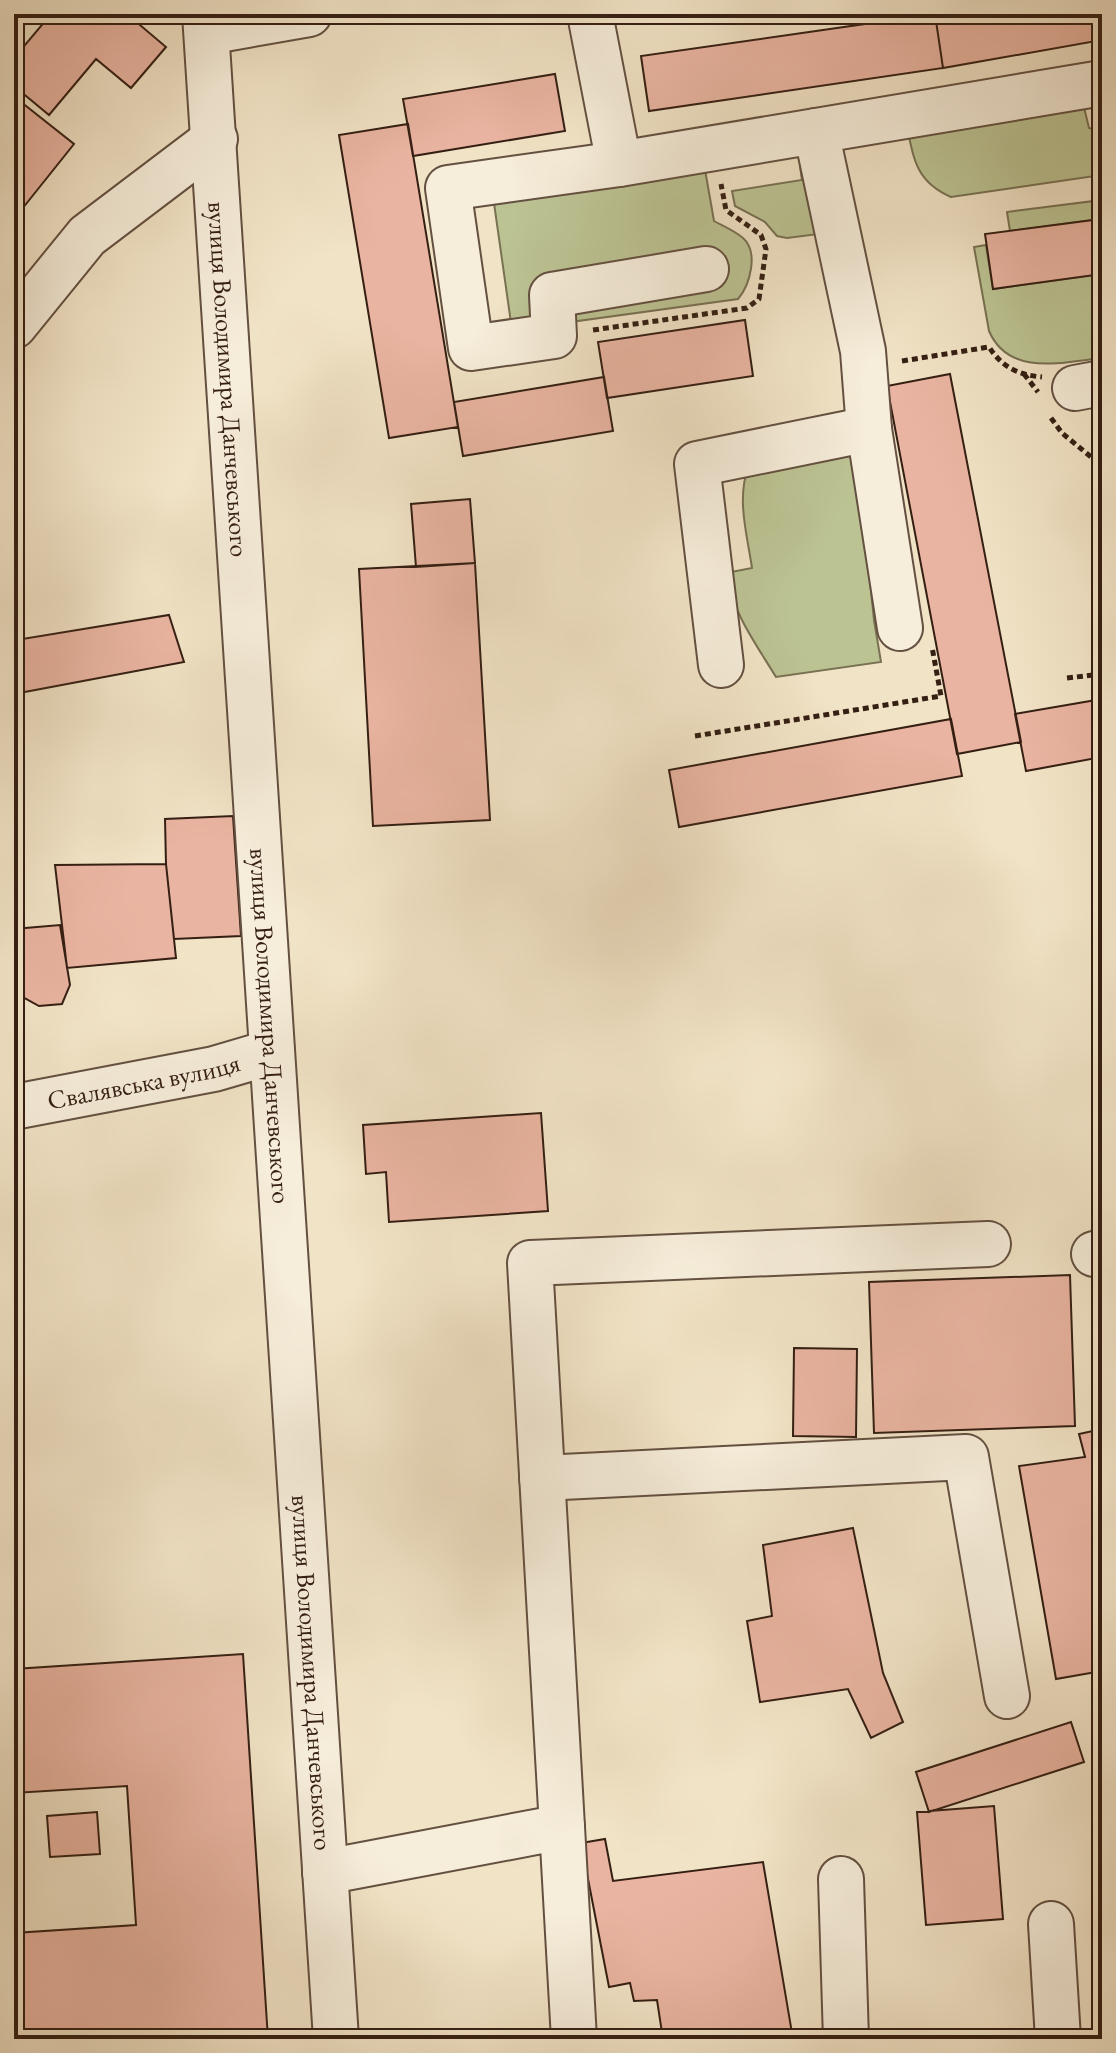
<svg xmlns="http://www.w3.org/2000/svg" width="1116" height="2053" viewBox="0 0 1116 2053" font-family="'EB Garamond',serif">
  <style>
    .green { fill: #bcc393; stroke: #787153; stroke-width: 2 }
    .building { fill: #e9b4a1; stroke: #351f13; stroke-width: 2 }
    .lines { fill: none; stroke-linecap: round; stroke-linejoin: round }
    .minor-casing { stroke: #645040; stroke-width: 48 }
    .path { stroke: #351f13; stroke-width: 5; stroke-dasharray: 6 4; stroke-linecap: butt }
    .minor { stroke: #f6edda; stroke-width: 44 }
    .labels { text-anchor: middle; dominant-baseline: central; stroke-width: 6; stroke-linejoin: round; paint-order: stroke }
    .street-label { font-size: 26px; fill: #351f13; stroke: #f6edda }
  </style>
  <rect width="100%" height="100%" fill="#f1e3c6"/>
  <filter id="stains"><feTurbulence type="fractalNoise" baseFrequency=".0025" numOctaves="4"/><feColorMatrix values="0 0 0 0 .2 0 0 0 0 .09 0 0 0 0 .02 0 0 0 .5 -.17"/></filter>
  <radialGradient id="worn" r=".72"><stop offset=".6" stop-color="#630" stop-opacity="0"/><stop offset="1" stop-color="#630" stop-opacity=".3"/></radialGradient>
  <path class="green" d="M 1083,103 L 1089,128 L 1102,131 L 1102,175 L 951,197 C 917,182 914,161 907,127 Z
    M 704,164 L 714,221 C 723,226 735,231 743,238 C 759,252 750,285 738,299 L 512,330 L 493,196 Z
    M 810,164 L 819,234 L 787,238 L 777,236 L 765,222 L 735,206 L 732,191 L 802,180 L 800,166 Z
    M 1102,200 L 1102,229 L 1100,219 L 1010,231 L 1007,212 Z
    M 986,245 L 993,289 L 1102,274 L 1102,358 C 1062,362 1009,377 989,331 L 974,247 Z
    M 857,453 L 874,620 L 881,662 L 776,677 C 756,644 732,612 726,573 L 752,568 C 747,534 736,498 749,465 Z"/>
  <path class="building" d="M 51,14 L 127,14 L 166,47 L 131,88 L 96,59 L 49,115 L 14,86 L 14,58 Z
    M 935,14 L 1102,14 L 1102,40 L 943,68 Z
    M 935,14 L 943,68 L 649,111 L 641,56 Z
    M 555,74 L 565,131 L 413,156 L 403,99 Z
    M 21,102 L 74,144 L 14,219 L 14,110 Z
    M 408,124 L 458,427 L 389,438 L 339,135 Z
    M 1101,219 L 1102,274 L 993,289 L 985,234 Z
    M 745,320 L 753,376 L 607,398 L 598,342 Z
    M 950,374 L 1021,742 L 957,754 L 887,386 Z
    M 604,377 L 613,431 L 463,456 L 454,402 Z
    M 470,499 L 475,563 L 416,567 L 411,504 Z
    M 475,563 L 490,820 L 373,826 L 359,569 Z
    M 14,593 L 22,595 L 14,653 Z
    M 169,615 L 184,662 L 14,694 L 16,640 Z
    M 1102,699 L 1102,757 L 1026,771 L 1015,714 Z
    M 951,719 L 962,776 L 679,827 L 669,770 Z
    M 233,816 L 241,936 L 174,939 L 166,864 L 165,819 Z
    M 166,864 L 176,958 L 67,968 L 55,865 Z
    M 60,925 L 70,985 L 62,1004 L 39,1006 L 21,996 L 14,975 L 14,929 Z
    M 541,1113 L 548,1211 L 389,1222 L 386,1172 L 366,1174 L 363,1125 Z
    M 1070,1275 L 1075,1426 L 874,1433 L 869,1282 Z
    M 794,1348 L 857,1349 L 856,1437 L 793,1436 Z
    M 1102,1429 L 1102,1671 L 1056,1679 L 1019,1466 L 1085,1457 L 1079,1434 Z
    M 853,1528 L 883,1673 L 903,1722 L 871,1738 L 848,1689 L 760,1702 L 747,1621 L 772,1616 L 763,1545 Z
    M 243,1654 L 268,2039 L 14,2039 L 14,1933 L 136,1925 L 127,1786 L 14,1793 L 14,1669 Z
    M 1071,1722 L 1084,1762 L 929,1812 L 916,1772 Z
    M 994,1806 L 1003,1919 L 926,1925 L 917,1812 Z
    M 97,1812 L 100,1854 L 50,1857 L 47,1816 Z
    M 605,1839 L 613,1881 L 763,1862 L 793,2039 L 663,2039 L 657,2000 L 634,2001 L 630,1983 L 609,1987 L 581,1843 Z"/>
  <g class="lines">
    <g class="minor-casing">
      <g id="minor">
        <path id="s1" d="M 205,14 L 336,2039"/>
        <path d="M 590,14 L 619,164 L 1102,83"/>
        <path d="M 207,32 L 309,14"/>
        <path d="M 816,131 L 863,351 L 869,429 L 900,628"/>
        <path d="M 619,164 L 448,188 L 471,348 L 554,336 L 552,295 L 706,269"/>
        <path d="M 14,326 L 87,236 L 215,139"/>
        <path d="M 1075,388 L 1102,383"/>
        <path d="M 721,665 L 697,464 L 869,429"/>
        <path id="s2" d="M 14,1107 L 214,1069 L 272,1052"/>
        <path d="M 1094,1254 L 1102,1252"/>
        <path d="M 542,1478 L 966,1457 L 1007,1696"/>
        <path d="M 562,1827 L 530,1263 L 988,1244"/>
        <path d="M 325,1872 L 562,1827 L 574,2039"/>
        <path d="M 841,1879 L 846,2039"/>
        <path d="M 1051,1924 L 1058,2039"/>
      </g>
    </g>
    <path class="path" d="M 593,330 L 747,308 L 759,299 L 766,249 L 761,235 L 726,210 L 721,184
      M 902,361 L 989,347 C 1002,367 1018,375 1042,377
      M 1024,374 L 1038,392
      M 1051,418 L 1062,433 L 1102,466
      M 1067,678 L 1102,674
      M 695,736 L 941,696 L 932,647"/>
    <use href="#minor" class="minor"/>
  </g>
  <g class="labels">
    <g class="street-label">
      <text stroke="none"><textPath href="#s1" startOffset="366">вулиця Володимира Данчевського</textPath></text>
      <text stroke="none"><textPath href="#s1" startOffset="1014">вулиця Володимира Данчевського</textPath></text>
      <text stroke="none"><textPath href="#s2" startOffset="132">Свалявська вулиця</textPath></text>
      <text stroke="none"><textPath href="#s1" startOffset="1662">вулиця Володимира Данчевського</textPath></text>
    </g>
  </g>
  <rect width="1116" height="2053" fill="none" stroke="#f1e3c6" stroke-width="48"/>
  <rect x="16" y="16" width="1084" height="2021" fill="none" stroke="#351f13" stroke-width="4"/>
  <rect x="24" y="24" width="1068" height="2005" fill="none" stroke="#351f13" stroke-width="2"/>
  <rect width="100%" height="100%" filter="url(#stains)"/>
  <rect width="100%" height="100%" fill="url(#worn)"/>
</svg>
